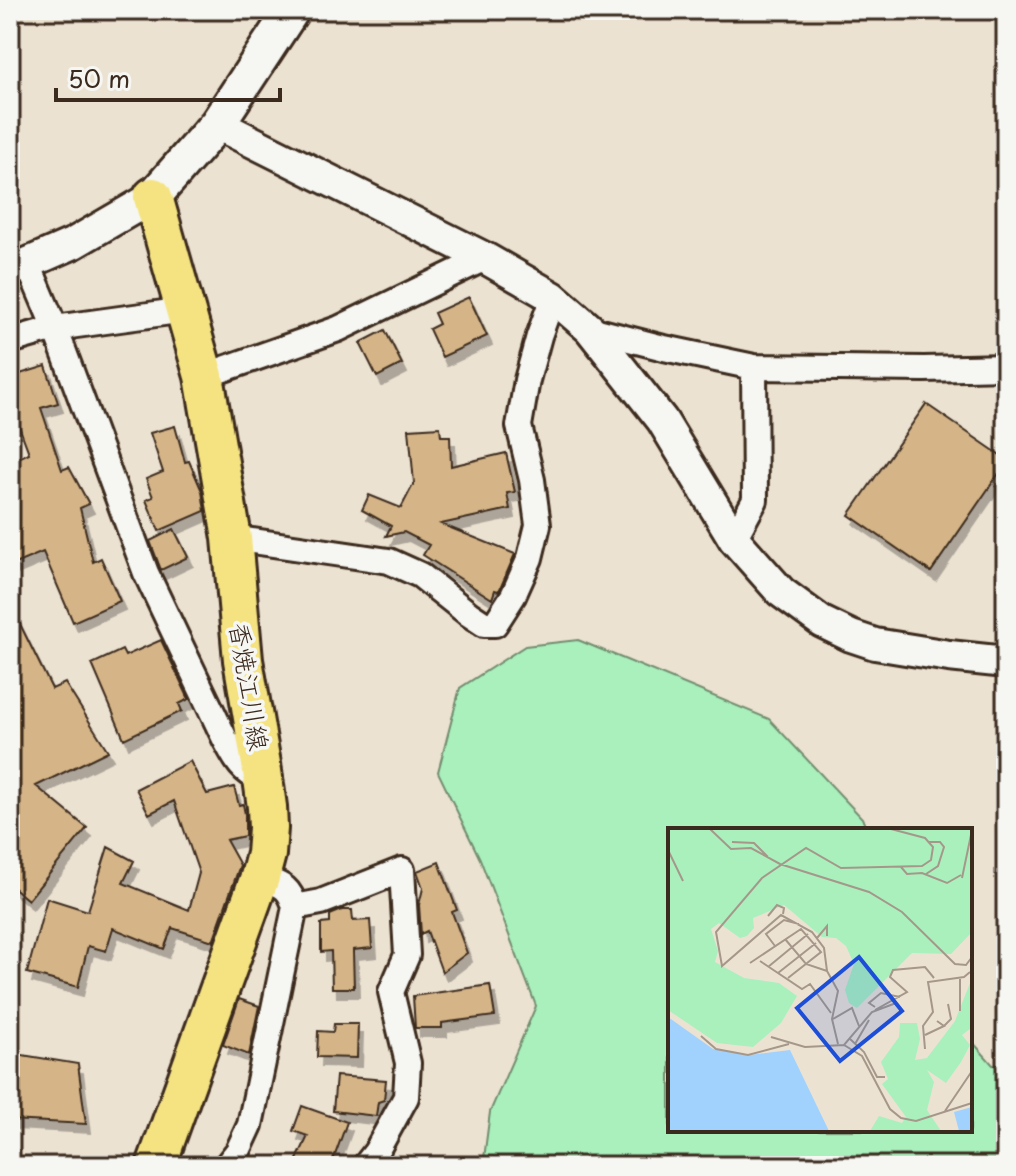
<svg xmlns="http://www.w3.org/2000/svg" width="1016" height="1176" viewBox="0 0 1016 1176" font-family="'Playpen Sans','Klee One',sans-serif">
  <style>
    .green { fill: #a9f0bd; stroke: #728d6e; stroke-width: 2 }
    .building { fill: #d5b588; stroke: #3b2a1e; stroke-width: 2; filter: url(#shadow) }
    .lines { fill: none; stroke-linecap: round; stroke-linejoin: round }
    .minor-casing { stroke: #3b2a1e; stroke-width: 30 }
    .tertiary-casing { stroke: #3b2a1e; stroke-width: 36 }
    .secondary-casing { stroke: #3b2a1e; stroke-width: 40 }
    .primary-casing { stroke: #3b2a1e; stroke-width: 44 }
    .minor { stroke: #f6f6f2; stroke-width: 24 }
    .tertiary { stroke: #f6f6f2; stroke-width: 30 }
    .secondary { stroke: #f6f6f2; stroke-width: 34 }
    .primary { stroke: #f5e382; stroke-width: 38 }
    .labels { text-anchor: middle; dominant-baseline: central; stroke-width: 7; stroke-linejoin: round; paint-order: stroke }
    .street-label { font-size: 26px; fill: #3b2a1e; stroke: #f6f6f2 }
    .inset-road { fill: none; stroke: #a5988a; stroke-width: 2 }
    .view { fill: #1d4ed8; fill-opacity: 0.15; stroke: #1d4ed8; stroke-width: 4 }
    .inset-edge { fill: none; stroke: #3b2a1e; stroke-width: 4 }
  </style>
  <defs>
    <filter id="shadow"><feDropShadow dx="5" dy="9" stdDeviation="0" flood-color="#0004"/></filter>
  </defs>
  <rect width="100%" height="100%" fill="#ece2d2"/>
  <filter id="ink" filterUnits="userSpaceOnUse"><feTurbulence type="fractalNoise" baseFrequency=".0125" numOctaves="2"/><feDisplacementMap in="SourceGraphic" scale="16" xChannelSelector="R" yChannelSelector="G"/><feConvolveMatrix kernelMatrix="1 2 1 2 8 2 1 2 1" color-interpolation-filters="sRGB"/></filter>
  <g filter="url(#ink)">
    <path class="green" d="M 578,640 L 769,719 L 862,818 L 867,830 L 670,830 L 670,1130 L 970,1130 L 970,1039 L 993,1065 L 1006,1066 L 1006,1166 L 483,1166 L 490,1112 L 536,1006 L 480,859 L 438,772 L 460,688 L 525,646 Z"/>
    <path class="building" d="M 469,297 L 487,336 L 442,357 L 429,329 L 439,324 L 434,313 Z
      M 385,330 L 402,364 L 377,377 L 360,343 Z
      M 46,366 L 58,403 L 41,408 L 62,470 L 69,467 L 89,504 L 80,508 L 93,562 L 101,558 L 120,601 L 73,622 L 43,552 L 10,566 L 10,462 L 29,453 L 10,402 L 10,377 Z
      M 926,404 L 1006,459 L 1006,463 L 931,572 L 849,515 Z
      M 175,426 L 185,462 L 189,461 L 202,491 L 205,511 L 159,531 L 146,500 L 153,497 L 146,479 L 163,472 L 150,433 Z
      M 440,427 L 441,436 L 450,436 L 451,466 L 506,453 L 515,492 L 507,493 L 510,509 L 441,524 L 515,554 L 500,589 L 498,591 L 495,590 L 492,599 L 423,555 L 429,545 L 404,532 L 386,536 L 391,526 L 362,510 L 369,495 L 401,508 L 414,483 L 409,429 Z
      M 174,529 L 188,557 L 161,570 L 150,541 Z
      M 10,604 L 52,689 L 65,683 L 108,751 L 36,786 L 87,828 L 28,900 L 10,885 Z
      M 161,640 L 189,699 L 179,704 L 182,711 L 124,739 L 92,664 L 122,650 L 125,656 Z
      M 190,761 L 207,794 L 234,787 L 239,805 L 243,804 L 245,814 L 245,836 L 226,840 L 240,865 L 213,941 L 172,928 L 164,949 L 113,928 L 106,951 L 88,946 L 78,987 L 27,973 L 47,898 L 88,911 L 108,847 L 134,861 L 123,883 L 189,910 L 199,873 L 174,801 L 149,814 L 136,789 Z
      M 439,862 L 457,910 L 452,912 L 467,953 L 442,972 L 427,931 L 421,934 L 419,905 L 423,888 L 417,871 Z
      M 342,910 L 352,910 L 353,921 L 370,920 L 372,948 L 353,950 L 354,988 L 332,988 L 331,951 L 321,952 L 321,924 L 330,923 L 330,915 Z
      M 490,985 L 495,1016 L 442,1023 L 442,1028 L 415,1028 L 413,996 Z
      M 239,999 L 259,1006 L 249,1055 L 223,1045 Z
      M 334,1024 L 358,1024 L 357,1058 L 317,1057 L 318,1031 L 333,1032 Z
      M 10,1053 L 78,1064 L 86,1124 L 10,1120 Z
      M 336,1076 L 386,1080 L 384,1100 L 378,1102 L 376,1116 L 333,1111 Z
      M 302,1106 L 347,1122 L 331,1166 L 294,1166 L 308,1136 L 293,1131 Z"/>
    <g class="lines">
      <g class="minor-casing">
        <path id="minor" d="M 28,264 L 55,328 L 146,573 L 225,739 C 236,760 241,771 263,781
          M 590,329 L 664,348 L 754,367 L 924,369 L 1006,367
          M 10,341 L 55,328 L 185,310
          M 204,376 L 338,329 L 485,258
          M 232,538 L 389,561 L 420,575 L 469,614 L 484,624 L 495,624 L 513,596 L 530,558 L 538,525 L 532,480 L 519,426 L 527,380 L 539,336 L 553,297
          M 734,539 L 755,500 L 754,367
          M 295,907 L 321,902 L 402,870 L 407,955 L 391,992 L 408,1063 L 406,1097 L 376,1152 L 365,1166
          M 226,1166 L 238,1151 L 250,1125 L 295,907 C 289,885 280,885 260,877"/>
      </g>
      <g class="tertiary-casing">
        <path id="tertiary" d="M 217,124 L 485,258 L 553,297 L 590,329 L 662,420 L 734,539 L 781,592 L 822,622 L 851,636 L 875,644 L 949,656 L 1006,662
          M 10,271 L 74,243 L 153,197"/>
      </g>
      <g class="secondary-casing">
        <path id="secondary" d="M 153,197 L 217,124 L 292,10"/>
      </g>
      <g class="primary-casing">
        <path id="primary" d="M 153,197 L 204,376 L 232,538 L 243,660 L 261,764 L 267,807 L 268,828 L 266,854 L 260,877 L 156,1166"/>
      </g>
      <use href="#minor" class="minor"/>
      <use href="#tertiary" class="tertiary"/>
      <use href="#secondary" class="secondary"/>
      <use href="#primary" class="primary"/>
    </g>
  </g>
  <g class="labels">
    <g class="street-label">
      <text transform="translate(250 686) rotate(81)">香焼江川線</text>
    </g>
  </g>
  <g transform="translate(668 828)">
    <rect width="304" height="304" fill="#ece2d2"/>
    <path d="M 0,1 L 304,1 L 304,104 L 283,126 L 244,125 L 189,180 L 181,175 L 177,162 L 186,136 L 178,118 L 168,110 L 154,109 L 116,77 L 85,90 L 86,100 L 79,108 L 72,110 L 51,95 L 43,101 L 50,123 L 47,134 L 76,150 L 111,155 L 129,168 L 113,195 L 85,219 L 49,215 L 0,182 ZM 304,150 L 302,201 L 294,207 L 302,217 L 293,234 L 278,255 L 259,242 L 266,254 L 259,282 L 273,303 L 202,303 L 211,288 L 234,295 L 238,289 L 214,256 L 220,251 L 213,234 L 231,209 L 232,195 L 249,195 L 252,211 L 247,232 L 259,230 L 287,193 Z" fill="#a9f0bd"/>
    <path d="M 0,189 L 45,221 L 81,227 L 122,222 L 161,303 L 0,303 ZM 304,279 L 304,303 L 291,303 L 286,284 Z" fill="#a1d1fd"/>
    <path class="inset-road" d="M 42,1 L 63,21 L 83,20 L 112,36 L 201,64 L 234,84 L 287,136 L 298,137 L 304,129M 64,14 L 86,15 L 100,29M 0,22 L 15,53M 233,39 L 239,46 L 254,45 L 279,55 L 293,47M 258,46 L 270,38 L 276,19 L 272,14 L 261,14M 294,50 L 304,2M 100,88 L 109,77 L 116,80 L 115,86M 149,110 L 159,98 L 159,108M 117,111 L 138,136 L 159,143M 107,118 L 98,106 L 116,92 L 131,96M 92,133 L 134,161 L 142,156 L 163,185M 82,135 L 133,101 L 153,124 L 120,150M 100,139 L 140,106M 110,145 L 148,115M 292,151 L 292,183M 207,179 L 201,175 L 213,165 L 232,169M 207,182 L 239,164 L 222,149 L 225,142 L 257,139 L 266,150M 165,191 L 184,180 L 191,198M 276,198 L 283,191 L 280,176M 257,207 L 276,198 L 269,193M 33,208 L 48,221 L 80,227 L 121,216M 103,209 L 137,219 L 176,217 L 204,184 L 228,175M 181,210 L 196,224 L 209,249 L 217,249M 170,216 L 164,191 L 170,163 L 159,143 L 156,120 L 144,104 L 113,87 L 54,138 L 48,104 L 94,50 L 138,20 L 173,40 L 254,38 L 263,32 L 265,19 L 257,10 L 223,1M 187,216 L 201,192M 176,217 L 194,228 L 222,281 L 233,290 L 248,293 L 304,275M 257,221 L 255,198 L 265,184 L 260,154 L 296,149 L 302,144M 277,283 L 304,243"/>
    <path class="view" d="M 191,129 L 234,183 L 172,233 L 129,180 Z"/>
    <rect width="304" height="304" class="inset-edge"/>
  </g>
  <rect width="1016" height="1176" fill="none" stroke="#f6f6f2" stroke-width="40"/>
  <rect x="20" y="20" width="976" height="1136" fill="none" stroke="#3b2a1e" stroke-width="3" filter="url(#ink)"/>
  <path d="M56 88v12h224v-12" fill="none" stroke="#3b2a1e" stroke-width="4"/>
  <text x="68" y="88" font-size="24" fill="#3b2a1e" stroke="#f6f6f2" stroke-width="6" paint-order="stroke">50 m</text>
</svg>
